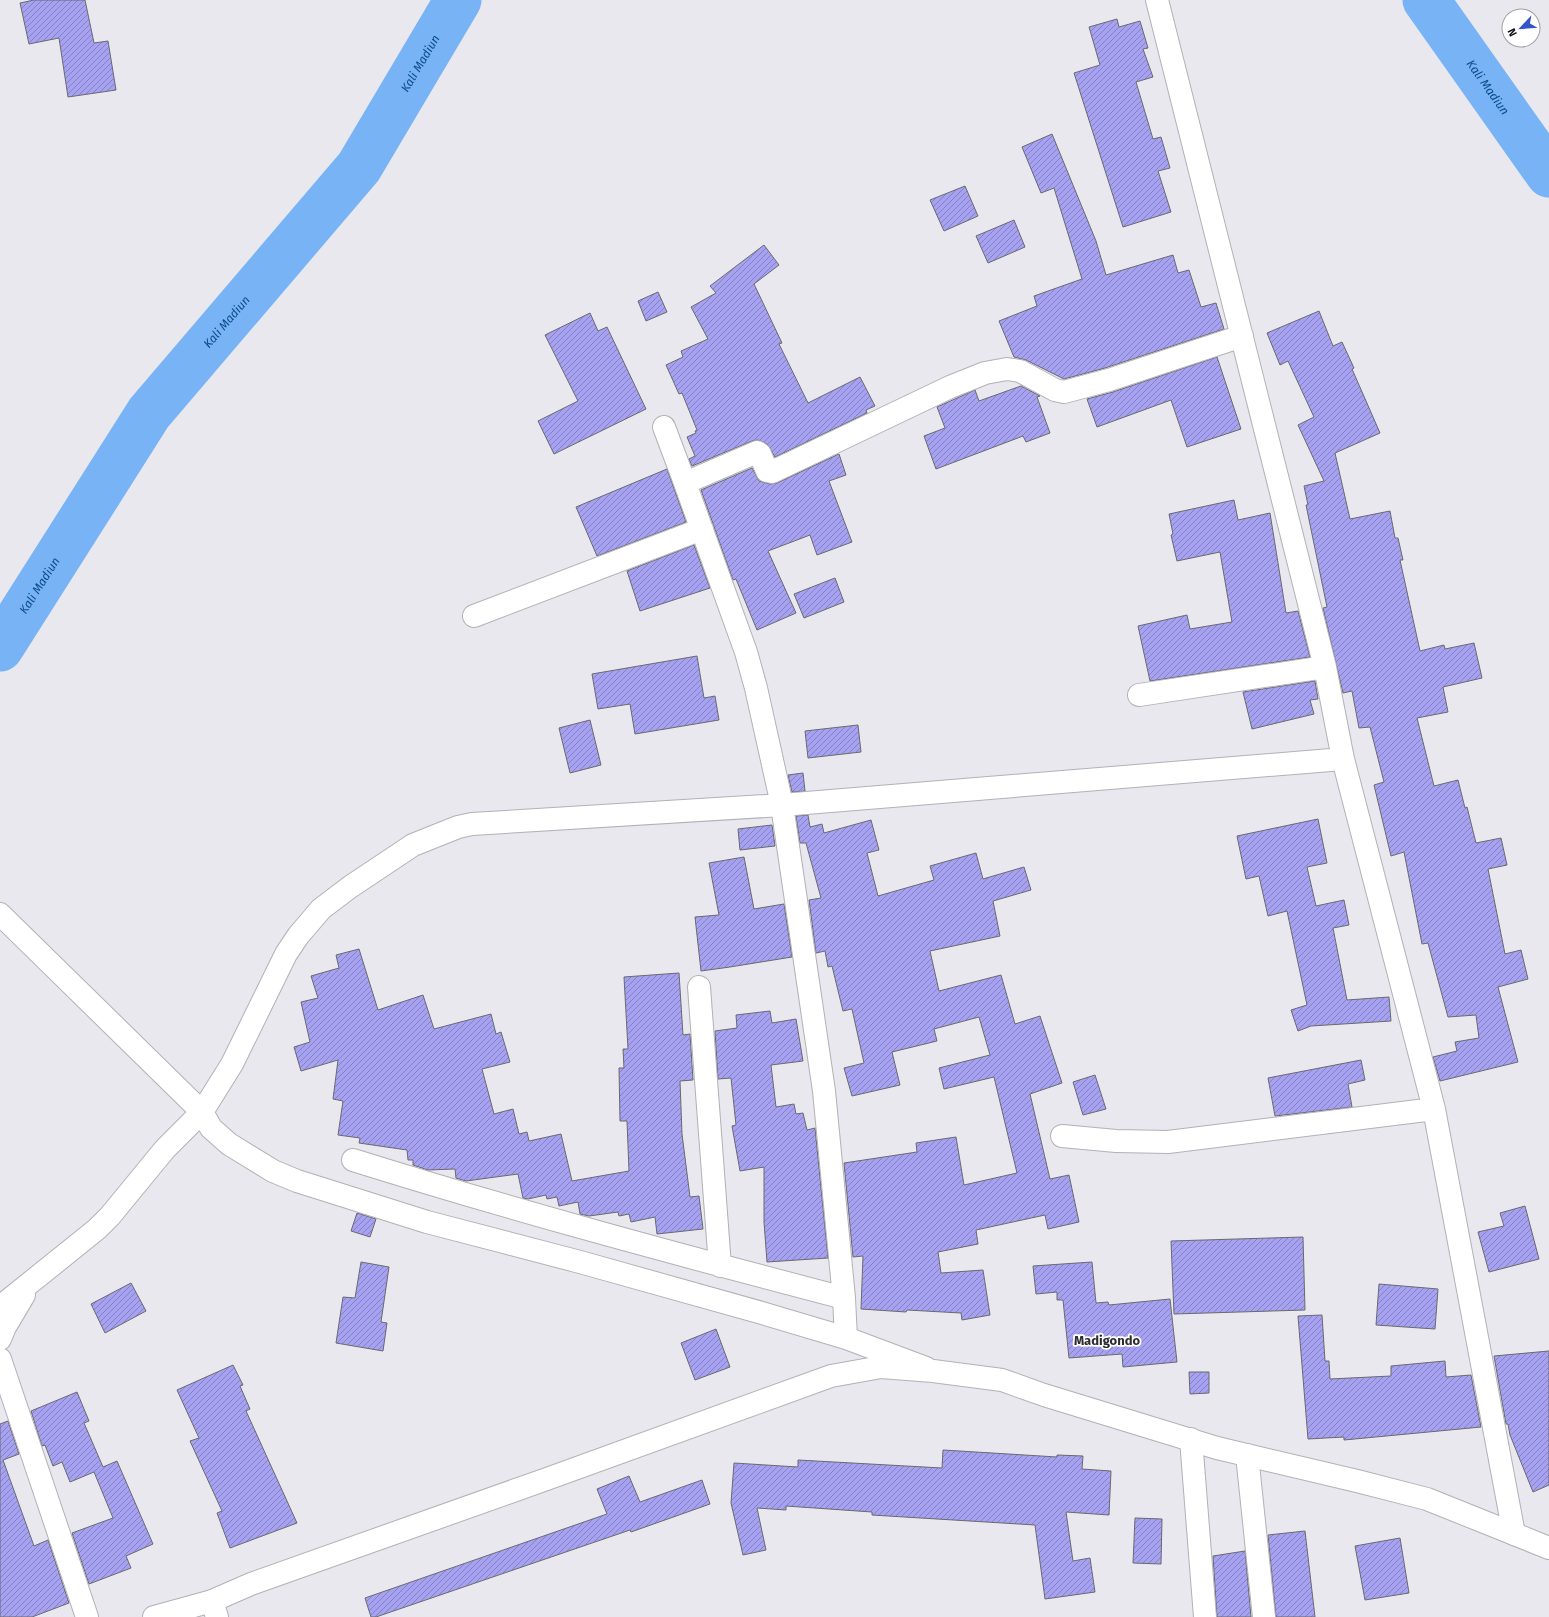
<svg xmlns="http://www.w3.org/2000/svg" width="1549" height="1617" viewBox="0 0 1549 1617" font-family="'Fira Sans',sans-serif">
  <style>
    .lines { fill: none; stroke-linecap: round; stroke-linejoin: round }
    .river { stroke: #77b3f5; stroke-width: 47 }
    .building { fill: url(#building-hatch); stroke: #69696e }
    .minor-casing { stroke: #b1b1b7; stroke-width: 24 }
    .major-casing { stroke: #b1b1b7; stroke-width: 24 }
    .minor { stroke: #fff; stroke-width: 22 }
    .major { stroke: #fff; stroke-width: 22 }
    .labels { text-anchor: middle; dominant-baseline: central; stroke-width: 3.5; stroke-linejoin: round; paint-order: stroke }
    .water-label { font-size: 12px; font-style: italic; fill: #0a4d88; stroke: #fff }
    .quarter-label { font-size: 13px; font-weight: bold; fill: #2d2d31; stroke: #fff }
  </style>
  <defs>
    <pattern id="building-hatch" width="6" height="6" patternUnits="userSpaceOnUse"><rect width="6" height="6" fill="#a6a1f1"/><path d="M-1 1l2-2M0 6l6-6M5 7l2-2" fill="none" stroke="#8682c2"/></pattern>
  </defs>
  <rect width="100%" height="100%" fill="#e8e8ee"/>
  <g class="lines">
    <g class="river">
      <path id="s1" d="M 1426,0 L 1549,174"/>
      <path id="s2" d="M 0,648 L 149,413 L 359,167 L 458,0"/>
    </g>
  </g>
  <path class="building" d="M 34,0 L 85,0 L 94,43 L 108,41 L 116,90 L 68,97 L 59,38 L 29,44 L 20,3 Z
    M 1117,19 L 1119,27 L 1140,21 L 1148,48 L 1143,49 L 1153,77 L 1136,82 L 1153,139 L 1161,137 L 1170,168 L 1158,171 L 1171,212 L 1123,227 L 1074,73 L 1100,65 L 1089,27 Z
    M 1052,134 L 1096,241 L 1106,275 L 1173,255 L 1178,273 L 1189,270 L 1201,307 L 1216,303 L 1224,329 L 1105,368 L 1064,379 L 1026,360 L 1014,357 L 999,321 L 1037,306 L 1034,296 L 1082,279 L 1054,188 L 1041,193 L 1022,147 Z
    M 965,186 L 978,216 L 944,231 L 930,200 Z
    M 1014,220 L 1025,247 L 988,263 L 976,236 Z
    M 764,245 L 779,265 L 754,284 L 782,343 L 779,344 L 808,403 L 860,377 L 875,406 L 866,410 L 867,413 L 775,457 L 767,444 L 758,440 L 752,441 L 692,466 L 689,459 L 695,456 L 687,437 L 696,433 L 695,431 L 697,430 L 682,393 L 679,394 L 666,365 L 683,357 L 681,351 L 708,339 L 691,307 L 716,293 L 710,286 Z
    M 658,292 L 667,312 L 646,321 L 638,301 Z
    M 1319,311 L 1333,346 L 1342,342 L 1354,368 L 1352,369 L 1380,433 L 1335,453 L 1350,519 L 1390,511 L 1395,538 L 1398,538 L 1403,560 L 1400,560 L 1420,651 L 1444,645 L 1445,649 L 1474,643 L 1482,678 L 1443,687 L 1448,712 L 1417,718 L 1434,786 L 1458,780 L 1465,808 L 1467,807 L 1476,843 L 1501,838 L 1507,865 L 1488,869 L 1505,954 L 1521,950 L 1528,979 L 1498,987 L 1518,1062 L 1440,1081 L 1433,1057 L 1457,1051 L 1455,1042 L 1479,1038 L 1476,1015 L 1448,1017 L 1428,943 L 1422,944 L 1404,852 L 1391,856 L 1374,785 L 1384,782 L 1370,727 L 1359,728 L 1352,691 L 1343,693 L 1323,608 L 1327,607 L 1306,505 L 1308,505 L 1304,486 L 1324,481 L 1298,425 L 1314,417 L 1288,361 L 1280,365 L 1267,333 Z
    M 590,313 L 598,331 L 607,327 L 646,409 L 554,454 L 538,421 L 578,401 L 545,335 Z
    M 1217,357 L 1241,429 L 1187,447 L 1171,400 L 1097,427 L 1087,399 L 1113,392 Z
    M 1021,386 L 1040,396 L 1037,397 L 1050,433 L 1026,442 L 1023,436 L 936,469 L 924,436 L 945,428 L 937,407 L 975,390 L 979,401 Z
    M 839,454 L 846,475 L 829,481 L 852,542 L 817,555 L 810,535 L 768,551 L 796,613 L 757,630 L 736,579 L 733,580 L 701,490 L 752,468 L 759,481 L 770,484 L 777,483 Z
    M 667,469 L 686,522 L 597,556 L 576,507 Z
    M 1234,500 L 1238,520 L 1270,513 L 1286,613 L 1298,611 L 1310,657 L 1150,681 L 1138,626 L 1187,615 L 1190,629 L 1232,622 L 1220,552 L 1177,561 L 1171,535 L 1173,534 L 1169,514 Z
    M 694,545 L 710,588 L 640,611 L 627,571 Z
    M 835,578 L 844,602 L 804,618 L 794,594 Z
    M 697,656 L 704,698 L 715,696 L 719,720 L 635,734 L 630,704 L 598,709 L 592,674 Z
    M 1315,681 L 1318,699 L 1310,700 L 1314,714 L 1252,729 L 1243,692 Z
    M 590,720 L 601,765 L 570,773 L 559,728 Z
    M 858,725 L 861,752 L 808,758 L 805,731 Z
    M 803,773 L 805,791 L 792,792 L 788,775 Z
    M 808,815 L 810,827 L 822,824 L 824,833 L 871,820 L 879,850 L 867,853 L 878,896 L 934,880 L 930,866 L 976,853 L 983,879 L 1024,867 L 1031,890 L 993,901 L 1000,936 L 930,951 L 939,991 L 1001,975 L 1015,1024 L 1040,1016 L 1062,1083 L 1030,1094 L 1050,1179 L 1069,1175 L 1079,1222 L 1048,1229 L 1045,1215 L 976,1230 L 978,1244 L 938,1252 L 941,1273 L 983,1270 L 990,1315 L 962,1320 L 961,1313 L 907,1310 L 906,1312 L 861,1309 L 863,1256 L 853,1257 L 844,1163 L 917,1152 L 916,1143 L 956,1137 L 964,1185 L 1017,1173 L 994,1077 L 944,1089 L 939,1068 L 990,1055 L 979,1017 L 934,1029 L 937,1041 L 892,1052 L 900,1085 L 852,1096 L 844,1068 L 864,1063 L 852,1009 L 843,1011 L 832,966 L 828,967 L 825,951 L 816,953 L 809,900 L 821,898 L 806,843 L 800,843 L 796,816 Z
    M 1318,819 L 1327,863 L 1307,867 L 1316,906 L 1344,900 L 1349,925 L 1333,928 L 1347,1000 L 1389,997 L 1391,1021 L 1311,1026 L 1298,1031 L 1291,1010 L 1307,1005 L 1287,911 L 1268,916 L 1259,876 L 1246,879 L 1237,836 Z
    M 772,825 L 775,846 L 740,850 L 738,829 Z
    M 744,857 L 754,909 L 784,904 L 792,957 L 730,967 L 701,971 L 695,917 L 719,915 L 709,863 Z
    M 359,949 L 378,1010 L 423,995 L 434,1029 L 491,1014 L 496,1034 L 501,1032 L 510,1062 L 482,1069 L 494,1114 L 513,1109 L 519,1134 L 527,1132 L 529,1141 L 561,1134 L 572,1181 L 629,1171 L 627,1121 L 620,1121 L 619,1068 L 624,1068 L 623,1049 L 628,1049 L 624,977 L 679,973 L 683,1035 L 690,1034 L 693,1080 L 680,1081 L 682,1134 L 690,1197 L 699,1196 L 703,1229 L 657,1234 L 655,1217 L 631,1222 L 629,1214 L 619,1216 L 618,1212 L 589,1216 L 580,1214 L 578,1202 L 559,1206 L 557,1197 L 547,1199 L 546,1195 L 528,1199 L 523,1198 L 518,1174 L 466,1181 L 456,1178 L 455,1169 L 428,1170 L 413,1165 L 413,1160 L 408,1160 L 407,1150 L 359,1143 L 360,1138 L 338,1135 L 343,1101 L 333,1099 L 338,1060 L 301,1071 L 294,1047 L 310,1042 L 301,1002 L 318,998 L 311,976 L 339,968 L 336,955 Z
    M 770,1011 L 772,1023 L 796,1019 L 803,1061 L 771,1065 L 776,1107 L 794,1104 L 796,1114 L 803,1113 L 807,1130 L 815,1128 L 828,1258 L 767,1262 L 764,1222 L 764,1167 L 740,1171 L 732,1126 L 736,1125 L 731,1078 L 718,1079 L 715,1031 L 737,1028 L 736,1015 Z
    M 1361,1060 L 1365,1080 L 1348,1084 L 1352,1107 L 1275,1116 L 1268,1078 Z
    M 1095,1075 L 1106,1109 L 1083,1115 L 1073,1082 Z
    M 1525,1206 L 1539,1259 L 1489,1272 L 1478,1232 L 1504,1226 L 1500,1213 Z
    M 357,1213 L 376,1219 L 370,1237 L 351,1231 Z
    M 1303,1237 L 1305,1310 L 1174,1314 L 1171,1241 Z
    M 361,1262 L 389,1267 L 381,1322 L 387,1323 L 383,1351 L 336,1343 L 343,1297 L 355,1298 Z
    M 1092,1262 L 1096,1303 L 1108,1302 L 1109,1305 L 1170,1299 L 1177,1362 L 1123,1367 L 1122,1354 L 1069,1358 L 1063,1300 L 1057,1300 L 1057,1292 L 1036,1294 L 1033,1266 Z
    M 131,1283 L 146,1311 L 105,1333 L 91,1304 Z
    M 1379,1284 L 1438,1289 L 1435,1329 L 1376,1325 Z
    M 1322,1315 L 1325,1361 L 1329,1361 L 1330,1379 L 1391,1376 L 1391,1366 L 1445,1361 L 1446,1377 L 1471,1375 L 1481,1427 L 1344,1440 L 1344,1437 L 1308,1439 L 1298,1316 Z
    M 716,1329 L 730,1367 L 695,1380 L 681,1343 Z
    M 1549,1351 L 1549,1485 L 1533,1492 L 1510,1435 L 1508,1424 L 1506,1424 L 1494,1356 Z
    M 233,1365 L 243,1385 L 240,1386 L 250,1409 L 246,1411 L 297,1523 L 230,1548 L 217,1513 L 222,1511 L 190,1441 L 199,1438 L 177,1390 Z
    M 1189,1372 L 1209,1372 L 1209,1393 L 1190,1394 Z
    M 77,1392 L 89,1421 L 84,1423 L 103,1467 L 117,1461 L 153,1544 L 126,1556 L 131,1568 L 89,1584 L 72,1533 L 113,1518 L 94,1472 L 70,1482 L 62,1462 L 53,1466 L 45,1445 L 42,1446 L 31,1411 Z
    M 8,1421 L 19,1454 L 3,1460 L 34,1546 L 48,1540 L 69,1603 L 32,1617 L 0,1617 L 0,1424 Z
    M 943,1450 L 1057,1457 L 1057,1455 L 1083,1456 L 1082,1469 L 1111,1471 L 1109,1515 L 1066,1512 L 1073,1561 L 1090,1558 L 1095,1592 L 1045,1599 L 1035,1525 L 888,1516 L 872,1515 L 872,1512 L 786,1506 L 786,1510 L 757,1508 L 766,1550 L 743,1555 L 731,1503 L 734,1463 L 798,1467 L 798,1460 L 942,1468 Z
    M 629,1476 L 640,1502 L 702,1480 L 710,1504 L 631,1532 L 630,1530 L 376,1617 L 371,1617 L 365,1598 L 607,1514 L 597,1489 Z
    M 1135,1518 L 1162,1519 L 1161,1564 L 1133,1563 Z
    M 1305,1531 L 1315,1617 L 1276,1617 L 1268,1535 Z
    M 1400,1538 L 1409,1593 L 1365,1600 L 1355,1546 Z
    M 1245,1551 L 1251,1617 L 1217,1617 L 1213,1556 Z"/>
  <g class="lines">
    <g class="minor-casing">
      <path id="minor" d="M 1157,0 L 1325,667 L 1343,759 L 1434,1109 L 1514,1534
        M 664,427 L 685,483
        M 474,616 L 702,529
        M 1139,695 L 1325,667
        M 0,914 L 202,1112 L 211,1128 L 229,1144 L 273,1171 L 297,1181 L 427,1222 L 580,1262 L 762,1313 L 846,1338 L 926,1368
        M 699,987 L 720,1266
        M 1062,1136 L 1116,1141 L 1168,1142 L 1434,1109
        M 353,1160 C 516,1211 680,1255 844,1298
        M 0,1307 L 97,1229 L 110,1216 L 165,1149 L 202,1112 L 232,1064 L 286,954 L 298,936 L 321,909 L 350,887 L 413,845 L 458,827 L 472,824 L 782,805 L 1343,759
        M 846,1338 L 844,1298 L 824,1091 L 782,805 L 756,688 L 746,652 L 685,483 L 757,452 L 760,454 L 767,471 L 772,472 L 950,387 L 985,373 L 1007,369 L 1020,371 L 1055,390 L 1064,392 L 1109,380 L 1242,336
        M 0,1339 L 5,1327 L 24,1295
        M 0,1359 L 87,1617
        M 1191,1439 L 1205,1617
        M 1247,1455 L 1264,1617
        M 212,1601 L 217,1617"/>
    </g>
    <g class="major-casing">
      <path id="major" d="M 154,1617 L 212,1601 L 251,1584 L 544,1480 L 831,1376 L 881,1367 L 933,1371 L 1002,1380 L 1044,1395 L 1217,1448 L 1357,1481 L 1427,1499 L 1549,1548"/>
    </g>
    <use href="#minor" class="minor"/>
    <use href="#major" class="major"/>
  </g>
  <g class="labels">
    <g class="water-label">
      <text stroke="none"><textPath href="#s2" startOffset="722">Kali Madiun</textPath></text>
      <text stroke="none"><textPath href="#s1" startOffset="107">Kali Madiun</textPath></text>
      <text stroke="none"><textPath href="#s2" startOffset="398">Kali Madiun</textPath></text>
      <text stroke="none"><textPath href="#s2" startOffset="74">Kali Madiun</textPath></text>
    </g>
    <g class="quarter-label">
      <text x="1107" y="1340">Madigondo</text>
    </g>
  </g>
  <g transform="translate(1521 28) rotate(244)"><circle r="19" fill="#ffffff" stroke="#9f9fa0"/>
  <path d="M0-3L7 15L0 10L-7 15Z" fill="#3356c7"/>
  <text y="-6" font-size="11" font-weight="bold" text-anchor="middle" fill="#101012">N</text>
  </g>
</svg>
